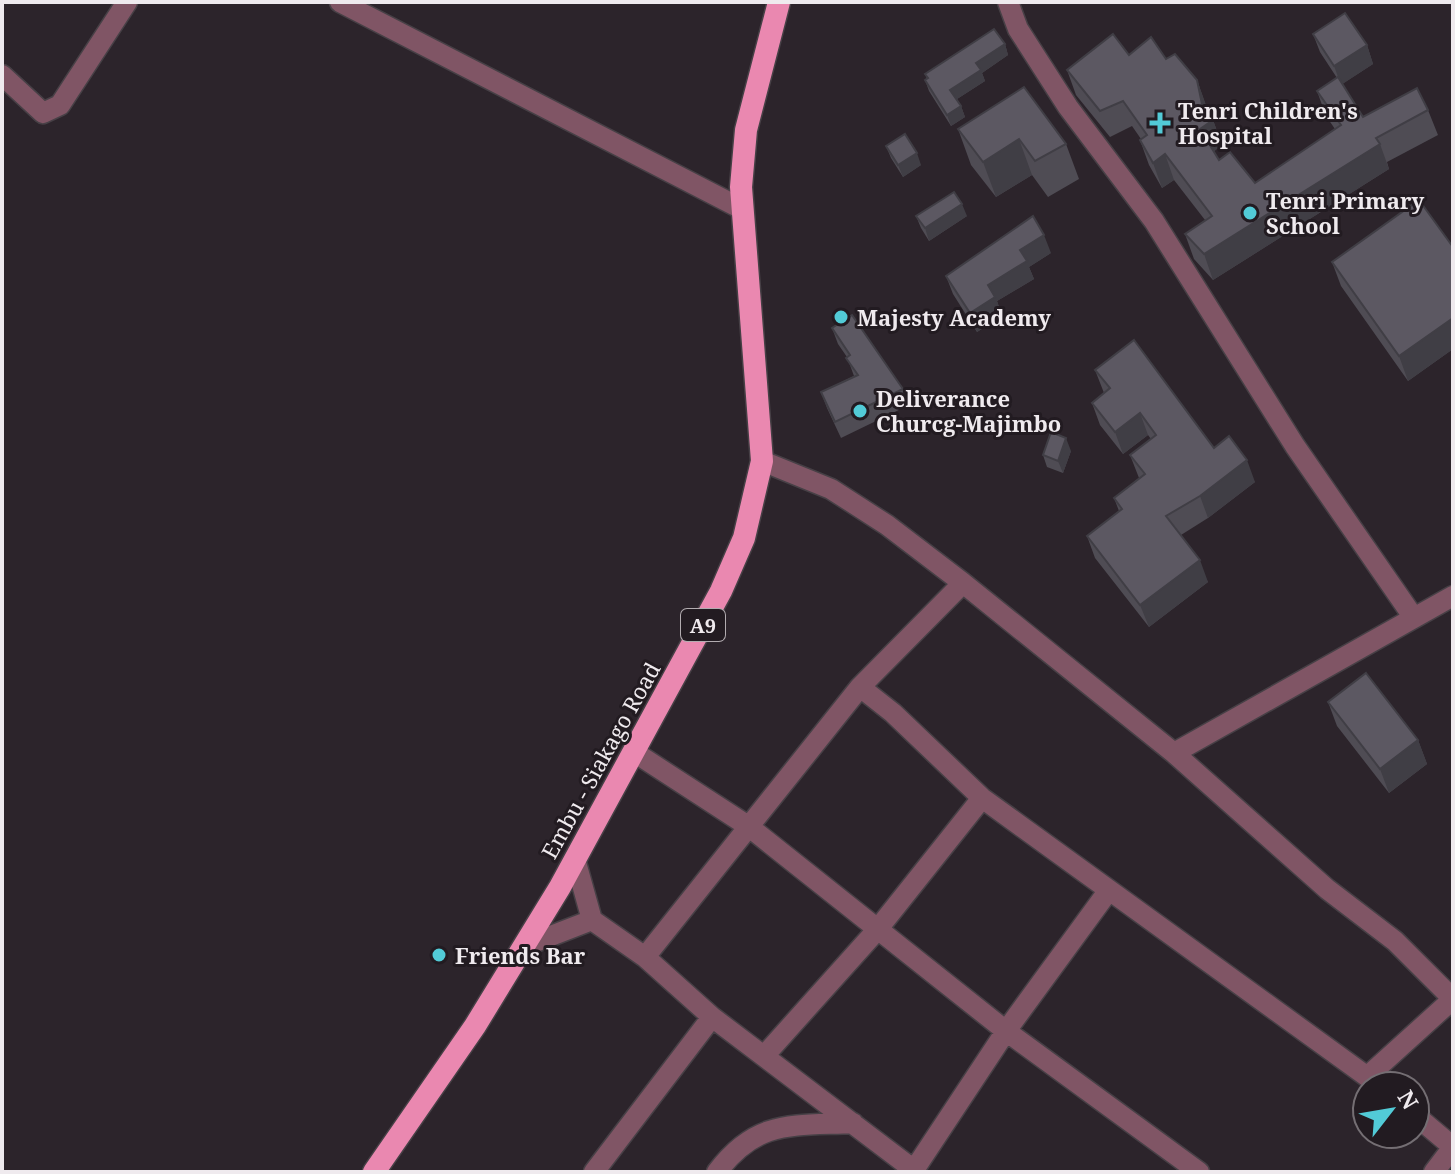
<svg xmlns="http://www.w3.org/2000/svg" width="1455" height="1174" viewBox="0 0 1455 1174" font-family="'Noto Serif',serif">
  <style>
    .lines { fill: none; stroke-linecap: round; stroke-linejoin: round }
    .minor-casing { stroke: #474046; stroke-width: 23 }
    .trunk-casing { stroke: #474046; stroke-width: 25 }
    .minor { stroke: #805565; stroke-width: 20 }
    .trunk { stroke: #ea88b0; stroke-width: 22 }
    .wall { fill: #4f4c54 }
    .shaded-wall { fill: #403e45 }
    .building { fill: #5c5862; stroke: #403e45; stroke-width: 2 }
    .poi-dot { fill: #52cbd7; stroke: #221b21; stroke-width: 3 }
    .labels { text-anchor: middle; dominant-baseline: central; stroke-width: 6; stroke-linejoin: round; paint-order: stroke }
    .shield { fill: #221b21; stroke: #b2acb0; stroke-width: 2 }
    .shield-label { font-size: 20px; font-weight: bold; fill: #efeaee }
    .poi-label { font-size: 22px; font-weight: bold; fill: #efeaee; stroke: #221b21; text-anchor: start }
    .street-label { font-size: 22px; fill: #efeaee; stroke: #221b21 }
  </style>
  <rect width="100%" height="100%" fill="#2c242b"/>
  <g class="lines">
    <g class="minor-casing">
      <path id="minor" d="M 340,2 L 742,209
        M 1008,2 L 1018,29 L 1068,107 L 1154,221 L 1295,446 L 1414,618
        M 2,75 L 43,113 L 60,105 L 127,2
        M 762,461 L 831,489 L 887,525 L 963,583 L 1174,753 L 1327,889 L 1395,941 L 1453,999
        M 860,687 L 893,713 L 982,798 L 1380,1086
        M 634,752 L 748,826 L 1006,1031 L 1199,1172
        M 1174,753 L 1453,596
        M 575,859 L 592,920 L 645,957
        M 525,946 L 592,920
        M 712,1017 L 645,957 L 860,687 L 963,583
        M 764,1056 L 877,930 L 982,798
        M 1368,1076 L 1453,999
        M 1415,1115 L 1453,1147 L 1434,1172
        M 594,1172 L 712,1017 L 914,1170 L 1006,1031 L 1109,890
        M 717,1172 C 757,1119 792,1126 853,1123"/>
    </g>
    <g class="trunk-casing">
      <path id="trunk" d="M 374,1172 L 475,1026 L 560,887 L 721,591 L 744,538 L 762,461 L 741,187 L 746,130 L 779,2"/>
    </g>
    <use href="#minor" class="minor"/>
    <use href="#trunk" class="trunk"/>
  </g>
  <path class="wall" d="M 1313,34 L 1367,45 L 1373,64 L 1342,84 L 1363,117 L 1428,110 L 1438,135 L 1387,162 L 1389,169 L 1213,280 L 1194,259 L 1185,234 L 1205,220 L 1174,180 L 1162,188 L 1149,165 L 1140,140 L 1141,139 L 1132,126 L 1110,137 L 1076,95 L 1067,70 L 1129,55 L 1166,59 L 1197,80 L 1208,112 L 1213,120 L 1222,145 L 1213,152 L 1219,160 L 1255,183 L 1335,129 L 1326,116 L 1317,91 L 1337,78 L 1320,52 Z
    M 1005,44 L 1008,55 L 982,73 L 985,81 L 957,99 L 961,106 L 965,117 L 951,126 L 929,91 L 925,80 L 927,79 L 925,74 Z
    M 958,129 L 1066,144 L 1079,179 L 1048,197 L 1032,175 L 996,197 L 971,165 Z
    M 886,146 L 921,165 L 903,177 L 891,158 Z
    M 916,216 L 967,216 L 929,241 L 921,228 Z
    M 1453,247 L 1453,349 L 1408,381 L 1341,286 L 1332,262 Z
    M 1051,253 L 1029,267 L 1034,279 L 997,301 L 1002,316 L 977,332 L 953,294 L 946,276 Z
    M 832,328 L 903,389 L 909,405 L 841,438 L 827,408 L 821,392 L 854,376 L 847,357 L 838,344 Z
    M 1095,370 L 1214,448 L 1255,482 L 1208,518 L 1181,535 L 1208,582 L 1149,627 L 1095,558 L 1087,536 L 1119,511 L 1114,498 L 1139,478 L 1130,455 L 1151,439 L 1148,435 L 1123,454 L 1100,425 L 1092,403 L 1104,393 Z
    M 1071,451 L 1063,473 L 1047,467 L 1043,455 Z
    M 1328,702 L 1418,740 L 1427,764 L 1389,793 L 1337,726 Z"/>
  <path class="shaded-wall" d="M 1005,44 L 1008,55 L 982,73 L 985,81 L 954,101 L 950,90 L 976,63 Z
    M 1367,45 L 1373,64 L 1341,85 L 1334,66 Z
    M 1197,80 L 1206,105 L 1210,122 L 1213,120 L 1222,145 L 1209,155 L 1200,129 Z
    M 961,106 L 965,117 L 951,126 L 947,115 Z
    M 1019,139 L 1032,175 L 996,197 L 983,162 Z
    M 1380,144 L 1389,169 L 1213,280 L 1204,254 Z
    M 917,153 L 921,165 L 903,177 L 898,165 Z
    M 1165,154 L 1174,180 L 1162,188 L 1153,163 Z
    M 962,204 L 967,216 L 929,241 L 925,228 Z
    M 1044,235 L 1051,253 L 1029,267 L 1034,279 L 997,301 L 1002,316 L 977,332 L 970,313 L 988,285 L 1020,250 Z
    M 1453,318 L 1453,349 L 1408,381 L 1399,356 Z
    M 1140,413 L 1148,435 L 1123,454 L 1115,432 Z
    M 1066,438 L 1071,451 L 1063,473 L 1058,461 Z
    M 1247,460 L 1255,482 L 1208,518 L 1200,496 Z
    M 1200,560 L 1208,582 L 1149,627 L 1140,605 Z
    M 1418,740 L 1427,764 L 1389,793 L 1380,769 Z"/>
  <path class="building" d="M 1345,13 L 1367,45 L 1334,66 L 1313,34 Z
    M 994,29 L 1005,44 L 976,63 L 981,70 L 950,90 L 961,106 L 947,115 L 925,80 L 928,78 L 925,74 Z
    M 1113,34 L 1129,55 L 1151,37 L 1166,59 L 1175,54 L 1197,80 L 1202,104 L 1213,120 L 1200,129 L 1219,160 L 1230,152 L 1255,183 L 1341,125 L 1317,91 L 1338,77 L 1363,117 L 1417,88 L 1428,110 L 1376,138 L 1380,144 L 1204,254 L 1185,234 L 1212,216 L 1165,154 L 1153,163 L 1140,140 L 1147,135 L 1123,101 L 1100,111 L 1067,70 Z
    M 1024,87 L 1066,144 L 1035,161 L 1019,139 L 983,162 L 958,129 Z
    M 905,134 L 917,153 L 898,165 L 886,146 Z
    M 954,192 L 962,204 L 925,228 L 916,216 Z
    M 1419,200 L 1453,247 L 1453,318 L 1399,356 L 1332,262 Z
    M 1033,216 L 1044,235 L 1020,250 L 1027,261 L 988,285 L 995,297 L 970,313 L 946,276 Z
    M 852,315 L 903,389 L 835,422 L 821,392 L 858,375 L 846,358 L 850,355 L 832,328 Z
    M 1134,340 L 1214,448 L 1229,436 L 1247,460 L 1200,496 L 1166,516 L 1200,560 L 1140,605 L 1087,536 L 1122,509 L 1114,498 L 1145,474 L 1130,455 L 1156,435 L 1140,413 L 1115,432 L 1092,403 L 1110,388 L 1095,370 Z
    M 1051,432 L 1066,438 L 1058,461 L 1043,455 Z
    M 1366,673 L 1418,740 L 1380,769 L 1328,702 Z"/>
  <g class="poi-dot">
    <path d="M1156 111h8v8h8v8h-8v8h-8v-8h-8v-8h8z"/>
    <circle cx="1250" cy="213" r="8"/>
    <circle cx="841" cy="317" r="8"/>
    <circle cx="860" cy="411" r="8"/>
    <circle cx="439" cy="955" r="8"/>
  </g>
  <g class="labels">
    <rect class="shield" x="681" y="609" width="44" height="32" rx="6"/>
    <g class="shield-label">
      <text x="703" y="625">A9</text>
    </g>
    <g class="poi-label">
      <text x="1178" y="110">Tenri Children's<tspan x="1178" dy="25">Hospital</tspan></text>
      <text x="1266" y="200">Tenri Primary<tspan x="1266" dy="25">School</tspan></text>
      <text x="857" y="317">Majesty Academy</text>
      <text x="876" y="398">Deliverance<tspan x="876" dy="25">Churcg-Majimbo</tspan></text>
      <text x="455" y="955">Friends Bar</text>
    </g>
    <g class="street-label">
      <text transform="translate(600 760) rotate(-61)">Embu - Siakago Road</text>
    </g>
  </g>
  <rect width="1455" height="1174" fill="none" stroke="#efeaee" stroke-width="8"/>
  <g transform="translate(1391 1110) rotate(59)"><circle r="38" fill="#221b21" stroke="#746e73" stroke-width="2"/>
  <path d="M0-6L14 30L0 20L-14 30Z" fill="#52cbd7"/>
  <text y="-12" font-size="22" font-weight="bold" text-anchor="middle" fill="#efeaee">N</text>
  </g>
</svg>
